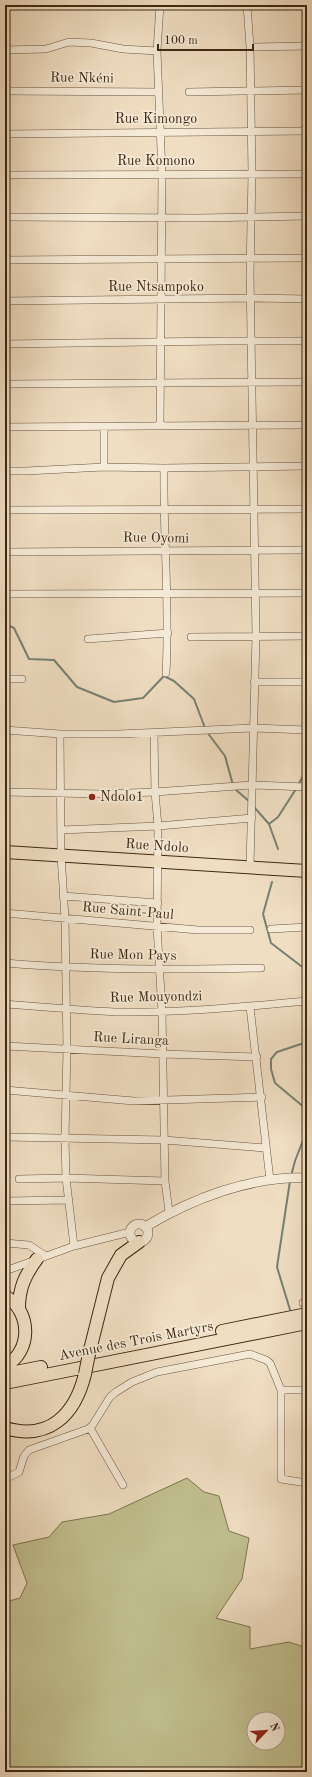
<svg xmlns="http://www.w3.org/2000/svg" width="312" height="1777" viewBox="0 0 312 1777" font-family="'Old Standard TT',serif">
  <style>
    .green { fill: #c1bf8e; stroke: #7f7450; fill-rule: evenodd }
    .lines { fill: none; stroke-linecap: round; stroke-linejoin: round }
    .stream { stroke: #758173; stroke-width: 2 }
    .minor-casing { stroke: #6a563f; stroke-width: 8 }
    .tertiary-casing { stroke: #6a563f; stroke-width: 10 }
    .primary-casing { stroke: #3d2813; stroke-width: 14 }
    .trunk-casing { stroke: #3d2813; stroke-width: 14 }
    .minor { stroke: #f5ead7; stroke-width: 7 }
    .tertiary { stroke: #f5ead7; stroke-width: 9 }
    .primary { stroke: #f0dec2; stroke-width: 12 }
    .trunk { stroke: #f0dec2; stroke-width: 12 }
    .trunk-bridge-casing { stroke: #3d2813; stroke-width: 14; stroke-linecap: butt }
    .trunk-bridge { stroke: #f0dec2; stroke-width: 12 }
    .poi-dot { fill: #8f2418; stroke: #f5ead7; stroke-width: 1.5 }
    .labels { text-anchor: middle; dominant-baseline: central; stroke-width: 3.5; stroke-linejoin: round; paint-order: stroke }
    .street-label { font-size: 14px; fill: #3d2813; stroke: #f5ead7 }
    .poi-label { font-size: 14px; fill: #3d2813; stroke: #f5ead7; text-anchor: start }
  </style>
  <rect width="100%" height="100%" fill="#f0dec2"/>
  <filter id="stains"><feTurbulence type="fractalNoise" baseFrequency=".005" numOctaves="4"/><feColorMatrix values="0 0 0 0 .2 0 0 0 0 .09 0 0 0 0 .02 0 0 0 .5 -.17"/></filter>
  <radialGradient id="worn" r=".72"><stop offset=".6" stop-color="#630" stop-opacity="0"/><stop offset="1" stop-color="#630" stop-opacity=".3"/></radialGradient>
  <path class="green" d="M 187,1478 L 204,1492 L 219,1496 L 229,1531 L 249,1538 L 242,1579 L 216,1618 L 250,1627 L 250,1649 L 289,1642 L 307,1648 L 307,1772 L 5,1772 L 5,1602 L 20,1598 L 27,1583 L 13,1545 L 49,1537 L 62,1522 L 109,1514 ZM 254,1719 L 278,1719 L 278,1743 L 254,1743 Z"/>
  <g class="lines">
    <path class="stream" d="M 5,624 L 14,628 L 29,659 L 54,660 L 77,687 L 114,702 L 143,698 L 164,676 L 174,681 L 194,699 L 205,728
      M 207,732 L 225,756 L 233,785
      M 298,785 L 303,776 L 307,773
      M 235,789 L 250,802
      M 254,807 L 269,824 L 278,849
      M 269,824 L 278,817 L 296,789
      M 272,882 L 263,914 L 271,943 L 301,966 L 307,966
      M 307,1042 L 277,1052 L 271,1059 L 271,1069 L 275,1083 L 305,1108 L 307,1114
      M 291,1176 L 295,1161 L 307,1130
      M 290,1181 L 277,1267 L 291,1313
      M 299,1329 L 307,1333"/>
    <g class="minor-casing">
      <path id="minor" d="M 131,5 L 160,6
        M 160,5 L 157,51 L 162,174 L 160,426
        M 247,5 L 250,47 L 252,173 L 250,274 L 256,636 L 250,867
        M 5,6 L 32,5
        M 247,6 L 307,5
        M 250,47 L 307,46
        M 5,50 L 46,49 L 69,42 L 91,43 L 123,49 L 157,51
        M 5,91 L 159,92
        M 189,92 L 307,90
        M 5,134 L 307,131
        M 5,175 L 307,174
        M 5,217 L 198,218 L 307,216
        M 5,260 L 307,258
        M 5,301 L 251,298 L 307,299
        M 5,344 L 222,341 L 307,341
        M 5,384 L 307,382
        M 5,427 L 307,425
        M 104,467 L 104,427
        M 164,468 C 163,536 170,605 166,673
        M 5,471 L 26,471 L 104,467 L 164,468 L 307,466
        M 5,510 L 307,509
        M 5,552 L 307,550
        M 5,594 L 307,593
        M 191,637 L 307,636
        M 88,639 L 168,633
        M 5,679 L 22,679
        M 254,682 L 307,682
        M 5,730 L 60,734 L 119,734 L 253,728 L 307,730
        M 154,733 L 155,792 L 158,826 L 157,926 L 162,1012 L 165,1181 L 169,1212
        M 60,734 L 61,855 L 65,918 L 67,1049 L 65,1139 L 66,1178 L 74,1246
        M 5,792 L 103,794 L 155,792 L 251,785 L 307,787
        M 61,830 L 158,826 L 252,818
        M 63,896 L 158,903
        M 5,913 L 198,930 L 250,930
        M 271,929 L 307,927
        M 5,963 C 90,970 176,970 261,968
        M 5,1004 C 42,1007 78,1010 115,1012 C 179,1013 243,1007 307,1001
        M 250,1007 L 270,1180
        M 5,1046 L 163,1054 L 257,1057
        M 5,1090 L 134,1101 L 262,1097
        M 5,1137 L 164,1140 L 265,1148
        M 19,1179 L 66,1178 L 165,1181
        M 5,1201 L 69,1200
        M 5,1243 L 29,1245 L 46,1256
        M 5,1271 L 74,1246 L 130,1232
        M 303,1303 L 307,1302
        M 281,1390 L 307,1390
        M 90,1428 L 123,1485
        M 5,1479 L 19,1472 L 24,1456 L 29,1450 L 88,1429 L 92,1426 L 110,1397 L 116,1392 L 132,1382 L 157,1372 L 250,1354 L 266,1360 L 270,1363 L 281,1390 L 281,1479 L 307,1483"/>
    </g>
    <g class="tertiary-casing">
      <path id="tertiary" d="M130 1233a9 9 0 1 1 18 0a9 9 0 1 1-18 0Z
        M 145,1227 C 193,1198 251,1176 307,1178"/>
    </g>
    <g class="primary-casing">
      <path id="primary" d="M 5,852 L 307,871"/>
    </g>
    <g class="trunk-casing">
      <path id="trunk" d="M 5,1296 C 32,1311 32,1352 5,1366
        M 19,1308 C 19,1288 25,1275 37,1259
        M 222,1331 L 307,1314
        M 89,1354 L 108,1278 L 121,1255 L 139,1242
        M 5,1374 L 41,1367
        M 5,1383 L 307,1323
        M 5,1428 C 49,1441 75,1415 85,1374"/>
    </g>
    <use href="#minor" class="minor"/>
    <use href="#tertiary" class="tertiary"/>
    <use href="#primary" class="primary"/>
    <use href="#trunk" class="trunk"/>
    <g class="trunk-bridge-casing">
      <path id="trunk-bridge" d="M 85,1374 L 89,1354"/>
    </g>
    <use href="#trunk-bridge" class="trunk-bridge"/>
  </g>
  <circle class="poi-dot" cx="92" cy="797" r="4"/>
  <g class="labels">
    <g class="street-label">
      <text transform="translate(82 78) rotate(1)">Rue Nkéni</text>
      <text x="156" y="119">Rue Kimongo</text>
      <text x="156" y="161">Rue Komono</text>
      <text x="156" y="287">Rue Ntsampoko</text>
      <text transform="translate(156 538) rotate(1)">Rue Oyomi</text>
      <text transform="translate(157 846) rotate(4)">Rue Ndolo</text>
      <text transform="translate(128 911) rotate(5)">Rue Saint-Paul</text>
      <text transform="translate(133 955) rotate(1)">Rue Mon Pays</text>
      <text transform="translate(156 997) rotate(-1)">Rue Mouyondzi</text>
      <text transform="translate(131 1039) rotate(3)">Rue Liranga</text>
      <text transform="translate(136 1341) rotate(-11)">Avenue des Trois Martyrs</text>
    </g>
    <g class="poi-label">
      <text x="100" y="797">Ndolo1</text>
    </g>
  </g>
  <rect width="312" height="1777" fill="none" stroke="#f0dec2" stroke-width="20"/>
  <rect x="6" y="6" width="300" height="1765" fill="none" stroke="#3d2813" stroke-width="2"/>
  <rect x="10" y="10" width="292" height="1757" fill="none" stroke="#3d2813"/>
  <g transform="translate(266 1731) rotate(65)"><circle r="19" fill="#f5ead7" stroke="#ab9c89"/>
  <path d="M0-3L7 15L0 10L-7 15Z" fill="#8f2418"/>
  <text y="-6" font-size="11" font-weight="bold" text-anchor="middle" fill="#3d2813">N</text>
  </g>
  <path d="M158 44v6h95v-6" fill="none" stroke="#3d2813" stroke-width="2"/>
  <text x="164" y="44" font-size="12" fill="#3d2813" stroke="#f5ead7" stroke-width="3" paint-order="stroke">100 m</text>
  <rect width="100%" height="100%" filter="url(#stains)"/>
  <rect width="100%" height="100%" fill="url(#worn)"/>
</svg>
